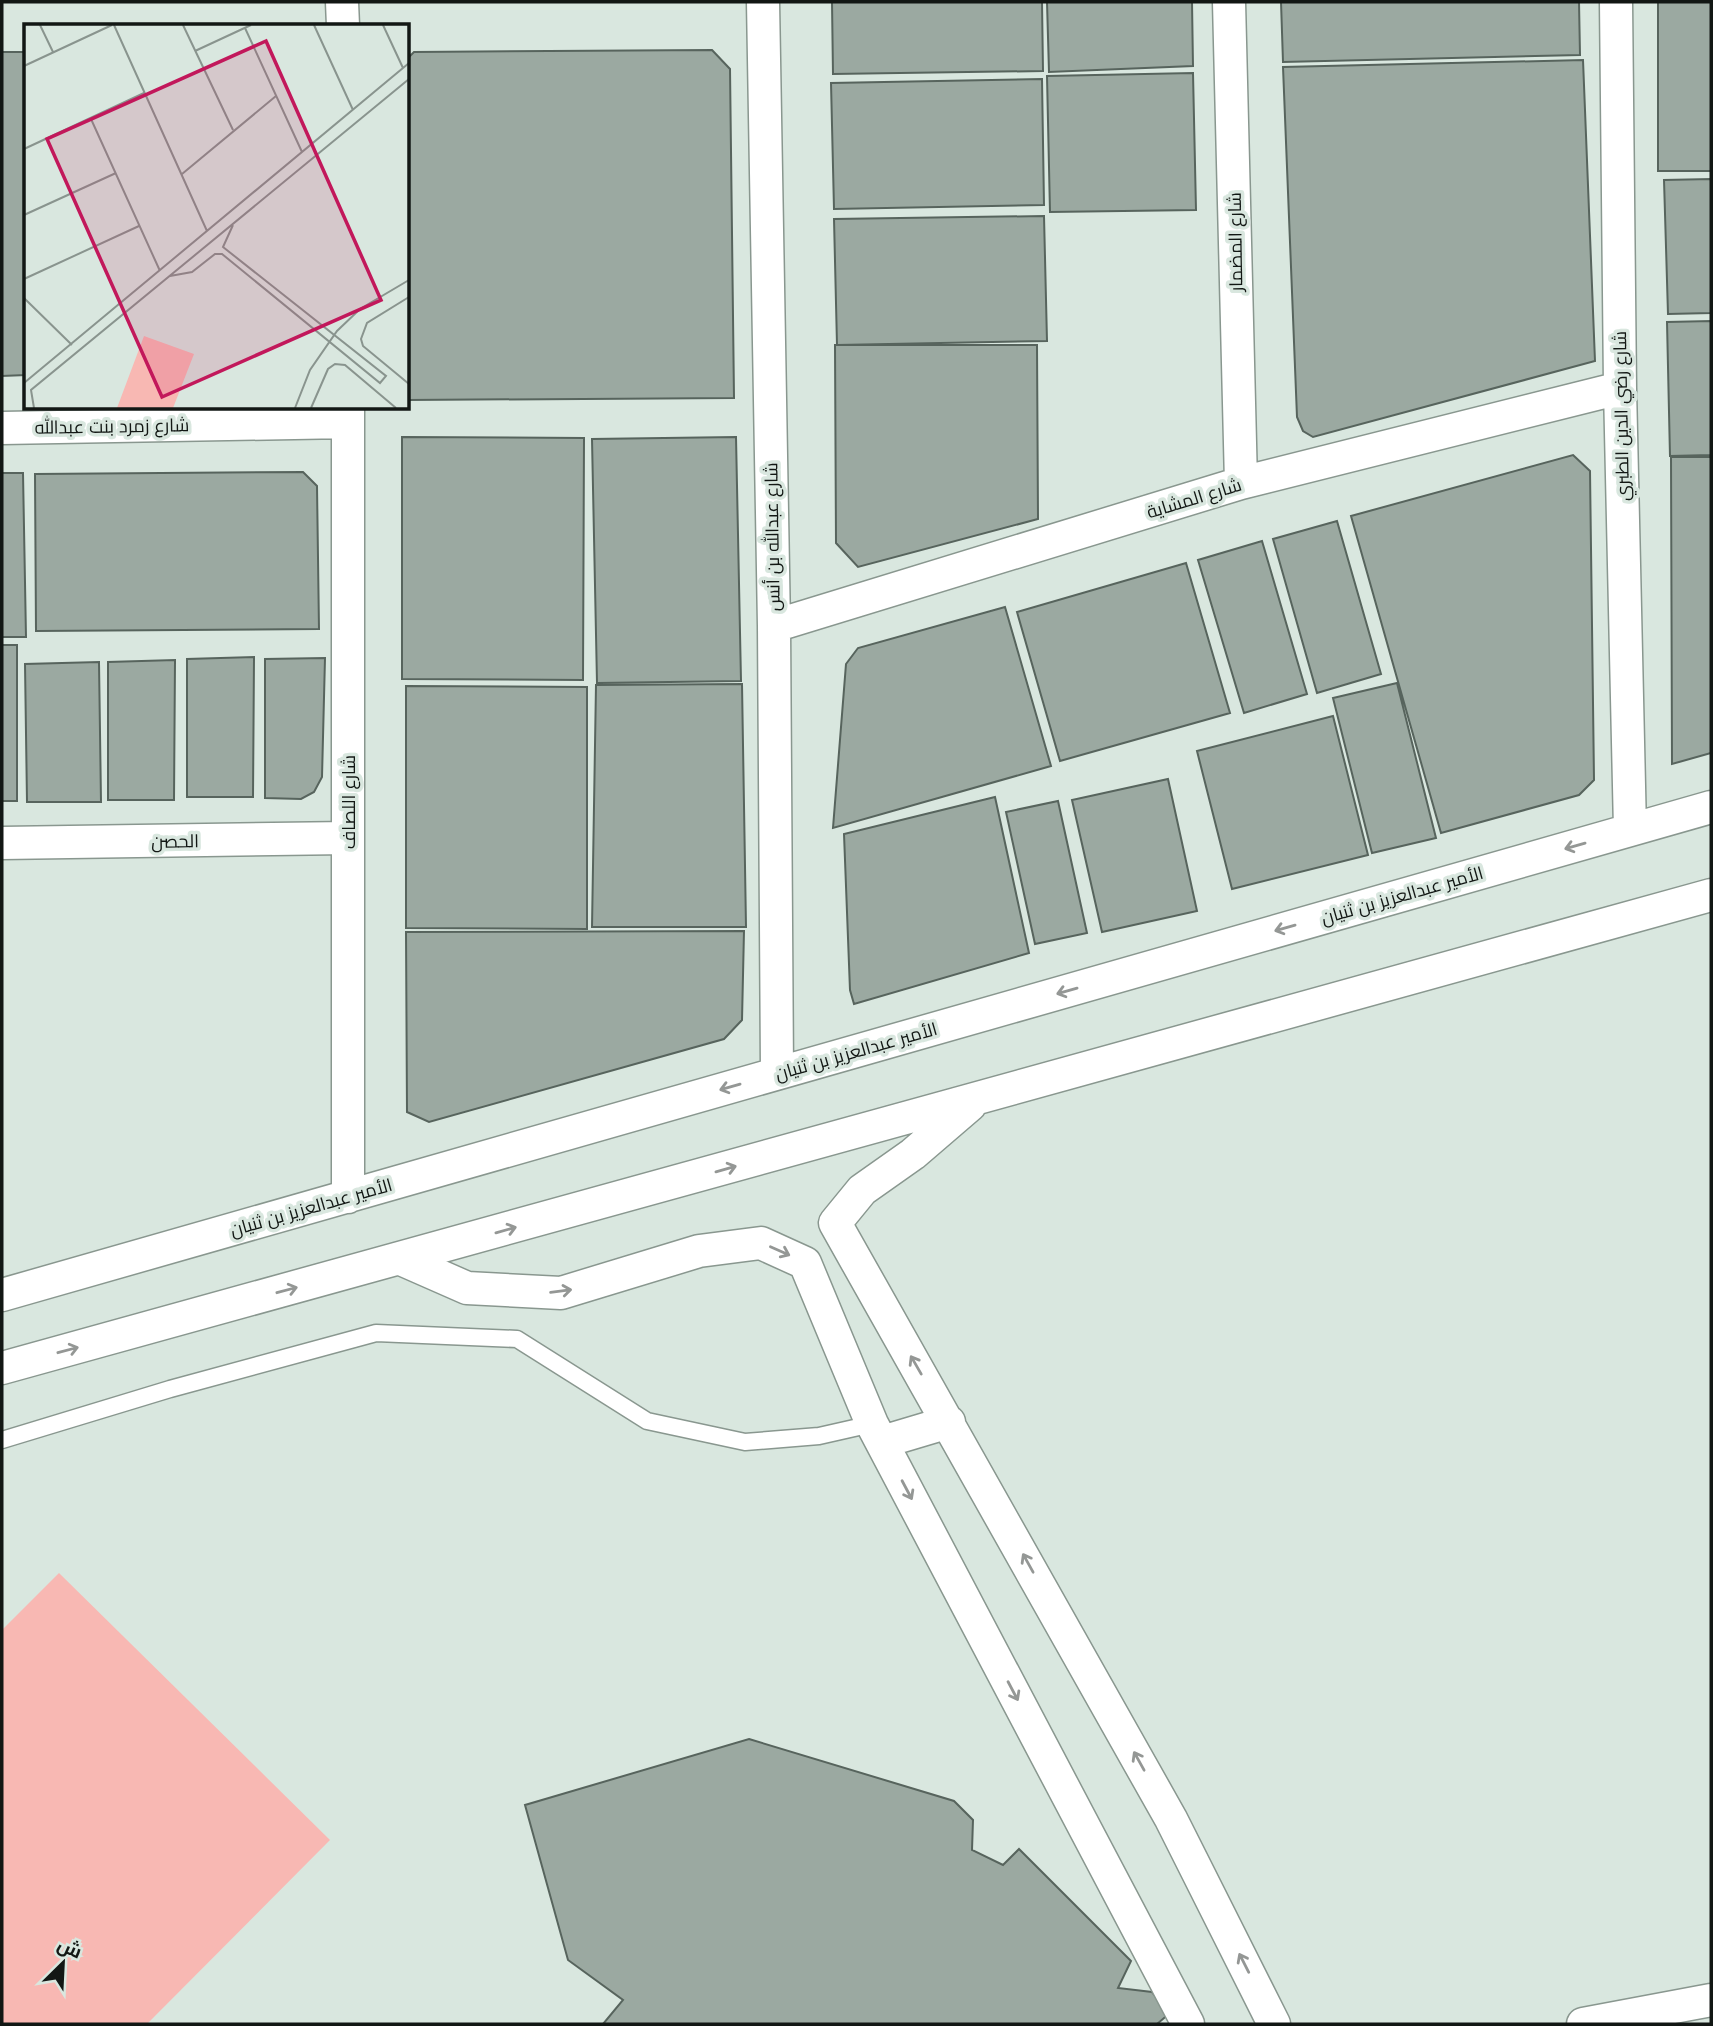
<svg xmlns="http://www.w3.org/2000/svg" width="1713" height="2026" viewBox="0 0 1713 2026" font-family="Inter,Cairo,sans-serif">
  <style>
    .green { fill: #f8b8b3 }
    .building { fill: #9ba9a1; stroke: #57645d; stroke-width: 2 }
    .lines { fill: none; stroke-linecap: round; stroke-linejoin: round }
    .service-casing { stroke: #89978f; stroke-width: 19 }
    .minor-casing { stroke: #89978f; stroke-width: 35 }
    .service { stroke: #fff; stroke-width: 16 }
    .minor { stroke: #fff; stroke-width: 32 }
    .oneway { stroke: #949795 }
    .labels { text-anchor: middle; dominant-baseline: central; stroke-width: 7; stroke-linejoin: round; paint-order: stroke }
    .street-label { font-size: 18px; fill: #121714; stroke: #d9e7df }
    .inset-road { fill: none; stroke: #89948e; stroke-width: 2 }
    .view { fill: #c2185b; fill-opacity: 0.15; stroke: #c2185b; stroke-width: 3.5 }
    .inset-edge { fill: none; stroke: #121714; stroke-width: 3.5 }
  </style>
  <rect width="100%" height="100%" fill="#d9e7df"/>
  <path class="green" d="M 59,1573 L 330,1840 L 147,2024 L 2,2024 L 2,1630 Z"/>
  <path class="building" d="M 832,2 L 1042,2 L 1043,71 L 833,74 Z
    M 1047,2 L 1192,2 L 1193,66 L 1049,72 Z
    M 1281,2 L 1579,2 L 1580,55 L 1283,62 Z
    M 1658,2 L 1711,2 L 1711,171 L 1658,171 Z
    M 712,50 L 730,69 L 734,398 L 408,400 L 408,58 L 414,52 Z
    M 2,52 L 26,52 L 26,375 L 2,376 Z
    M 1583,60 L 1595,361 L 1313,437 L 1303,431 L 1297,417 L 1283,67 Z
    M 1193,73 L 1196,210 L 1050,212 L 1047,76 Z
    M 1042,79 L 1044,205 L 834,209 L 831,83 Z
    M 1711,179 L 1711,313 L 1668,314 L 1664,180 Z
    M 1044,216 L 1047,341 L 837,345 L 834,219 Z
    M 1711,321 L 1711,455 L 1670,456 L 1667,322 Z
    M 835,345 L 1037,345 L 1038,519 L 858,567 L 836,543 Z
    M 402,437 L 584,438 L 583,680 L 402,679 Z
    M 736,437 L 741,681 L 597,683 L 592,439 Z
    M 1573,455 L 1590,471 L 1594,780 L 1579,795 L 1441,833 L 1351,516 Z
    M 1671,457 L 1711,457 L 1711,753 L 1672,764 Z
    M 303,472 L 317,486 L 319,629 L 36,631 L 35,474 Z
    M 2,473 L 23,473 L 26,637 L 2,637 Z
    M 1337,521 L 1381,674 L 1317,693 L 1273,539 Z
    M 1262,541 L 1307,694 L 1244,713 L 1198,560 Z
    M 1186,563 L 1230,713 L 1060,761 L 1017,612 Z
    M 1005,607 L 1051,766 L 833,828 L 846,664 L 858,648 Z
    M 2,645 L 17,645 L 17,801 L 2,801 Z
    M 254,657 L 253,797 L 187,797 L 187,659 Z
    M 325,658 L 322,777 L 314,792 L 301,799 L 265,798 L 265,659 Z
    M 175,660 L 174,800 L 108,800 L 108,662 Z
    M 99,662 L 101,802 L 27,802 L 25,664 Z
    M 1397,683 L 1436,838 L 1372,853 L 1333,698 Z
    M 742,684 L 746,927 L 592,927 L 596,685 Z
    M 406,686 L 587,687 L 587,929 L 406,928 Z
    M 1333,716 L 1368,855 L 1232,889 L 1197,751 Z
    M 1168,779 L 1197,911 L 1102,932 L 1072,800 Z
    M 995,797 L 1029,953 L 854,1004 L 850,990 L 844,834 Z
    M 1058,801 L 1087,933 L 1035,944 L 1006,812 Z
    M 744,931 L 742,1020 L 724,1039 L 429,1122 L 407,1112 L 406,932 Z
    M 749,1739 L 954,1801 L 973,1820 L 972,1850 L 1003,1865 L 1019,1849 L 1131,1961 L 1118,1988 L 1152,1992 L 1170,2013 L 1157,2024 L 603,2024 L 623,2000 L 568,1960 L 525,1805 Z"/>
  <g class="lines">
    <g class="service-casing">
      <path id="service" d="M 2,1440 L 170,1389 L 376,1333 L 517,1339 L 647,1421 L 745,1442 L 819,1436 L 872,1424"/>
    </g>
    <g class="minor-casing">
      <path id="minor" d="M 342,2 L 343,26
        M 763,2 L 774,626 L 777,1073
        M 1229,2 L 1241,483
        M 1616,2 L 1620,388 L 1630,830
        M 348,408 L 348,1197
        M 2,428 L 348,422
        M 774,626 L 1241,483 L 1620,388
        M 2,843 L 348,838
        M 970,1105 L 913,1154 L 862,1190 L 835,1223 L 1171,1819 L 1274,2024
        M 401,1259 L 467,1288 L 561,1293 L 699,1251 L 761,1243 L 805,1263 L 872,1424 L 1188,2024
        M 2,1295 L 1711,807
        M 2,1368 L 1711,895
        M 882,1442 L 949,1422
        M 1583,2024 L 1711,2000"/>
    </g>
    <use href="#service" class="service"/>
    <use href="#minor" class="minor"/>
  </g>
  <defs><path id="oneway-shaft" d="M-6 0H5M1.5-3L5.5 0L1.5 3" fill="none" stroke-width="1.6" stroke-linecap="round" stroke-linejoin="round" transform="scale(1.75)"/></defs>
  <g class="oneway">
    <use href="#oneway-shaft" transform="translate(1575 846) rotate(164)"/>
    <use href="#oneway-shaft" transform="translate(1285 928) rotate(164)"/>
    <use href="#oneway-shaft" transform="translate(1067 991) rotate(164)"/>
    <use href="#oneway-shaft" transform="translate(730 1087) rotate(164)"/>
    <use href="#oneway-shaft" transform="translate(726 1169) rotate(-16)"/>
    <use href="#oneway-shaft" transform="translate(506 1230) rotate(-16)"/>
    <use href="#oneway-shaft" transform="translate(780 1251) rotate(24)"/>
    <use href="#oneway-shaft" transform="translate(287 1290) rotate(-15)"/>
    <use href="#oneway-shaft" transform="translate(561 1291) rotate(-7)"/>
    <use href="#oneway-shaft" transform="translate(68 1350) rotate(-15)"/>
    <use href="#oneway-shaft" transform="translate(916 1365) rotate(-120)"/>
    <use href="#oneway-shaft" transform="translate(907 1490) rotate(62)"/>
    <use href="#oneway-shaft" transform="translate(1028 1563) rotate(-119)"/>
    <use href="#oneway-shaft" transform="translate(1013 1691) rotate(62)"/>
    <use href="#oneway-shaft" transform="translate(1139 1761) rotate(-119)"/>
    <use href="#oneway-shaft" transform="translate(1244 1963) rotate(-117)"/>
  </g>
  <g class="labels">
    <g class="street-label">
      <text transform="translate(1235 242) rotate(-91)">شارع المضمار</text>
      <text transform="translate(1621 416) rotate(-91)">شارع رضي الدين الطبري</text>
      <text transform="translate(112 426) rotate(-1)">شارع زمرد بنت عبدالله</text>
      <text transform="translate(1194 498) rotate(-17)">شارع المشاية</text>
      <text transform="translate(772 537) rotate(-91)">شارع عبدالله بن أنس</text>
      <text transform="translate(348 802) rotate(-90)">شارع اللصاف</text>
      <text transform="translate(175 841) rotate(-1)">الحصن</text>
      <text transform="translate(1402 895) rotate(-16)">الأمير عبدالعزيز بن ثنيان</text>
      <text transform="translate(856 1051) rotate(-16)">الأمير عبدالعزيز بن ثنيان</text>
      <text transform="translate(311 1207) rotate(-16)">الأمير عبدالعزيز بن ثنيان</text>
    </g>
  </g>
  <g transform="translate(24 24)">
    <rect width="385" height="385" fill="#d9e7df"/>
    <path d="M 120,312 L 170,330 L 149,384 L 93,384 Z" fill="#f8b8b3"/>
    <path class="inset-road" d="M 16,1 L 29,28M 90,1 L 183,207M 159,1 L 209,106M 290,1 L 329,86M 359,1 L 379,44M 221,4 L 278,128M 171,27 L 227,1M 0,42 L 88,1M 67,95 L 136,247M 0,125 L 120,69M 158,150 L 252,72M 0,191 L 92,149M 146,252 L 168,248 L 191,230 L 198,230 L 356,359 L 362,352 L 199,223 L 209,201M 0,255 L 115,202M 385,273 L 343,299 L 337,315 L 339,322 L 385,360M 0,274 L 48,321M 0,359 L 385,39M 10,384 L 7,366 L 385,55M 271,384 L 286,346 L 313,307 L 336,285 L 385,256M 287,384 L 304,345 L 311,340 L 321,341 L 372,384"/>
    <path class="view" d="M 242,17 L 357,276 L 138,373 L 23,115 Z"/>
    <rect width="385" height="385" class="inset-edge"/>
  </g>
  <rect width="1713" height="2026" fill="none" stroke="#121714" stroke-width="7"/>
  <g transform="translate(63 1963) rotate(24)" stroke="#d9e7df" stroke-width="5" paint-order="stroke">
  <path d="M0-5L12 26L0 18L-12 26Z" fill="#121714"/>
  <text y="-10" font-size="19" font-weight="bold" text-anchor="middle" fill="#121714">ش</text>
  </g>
</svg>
